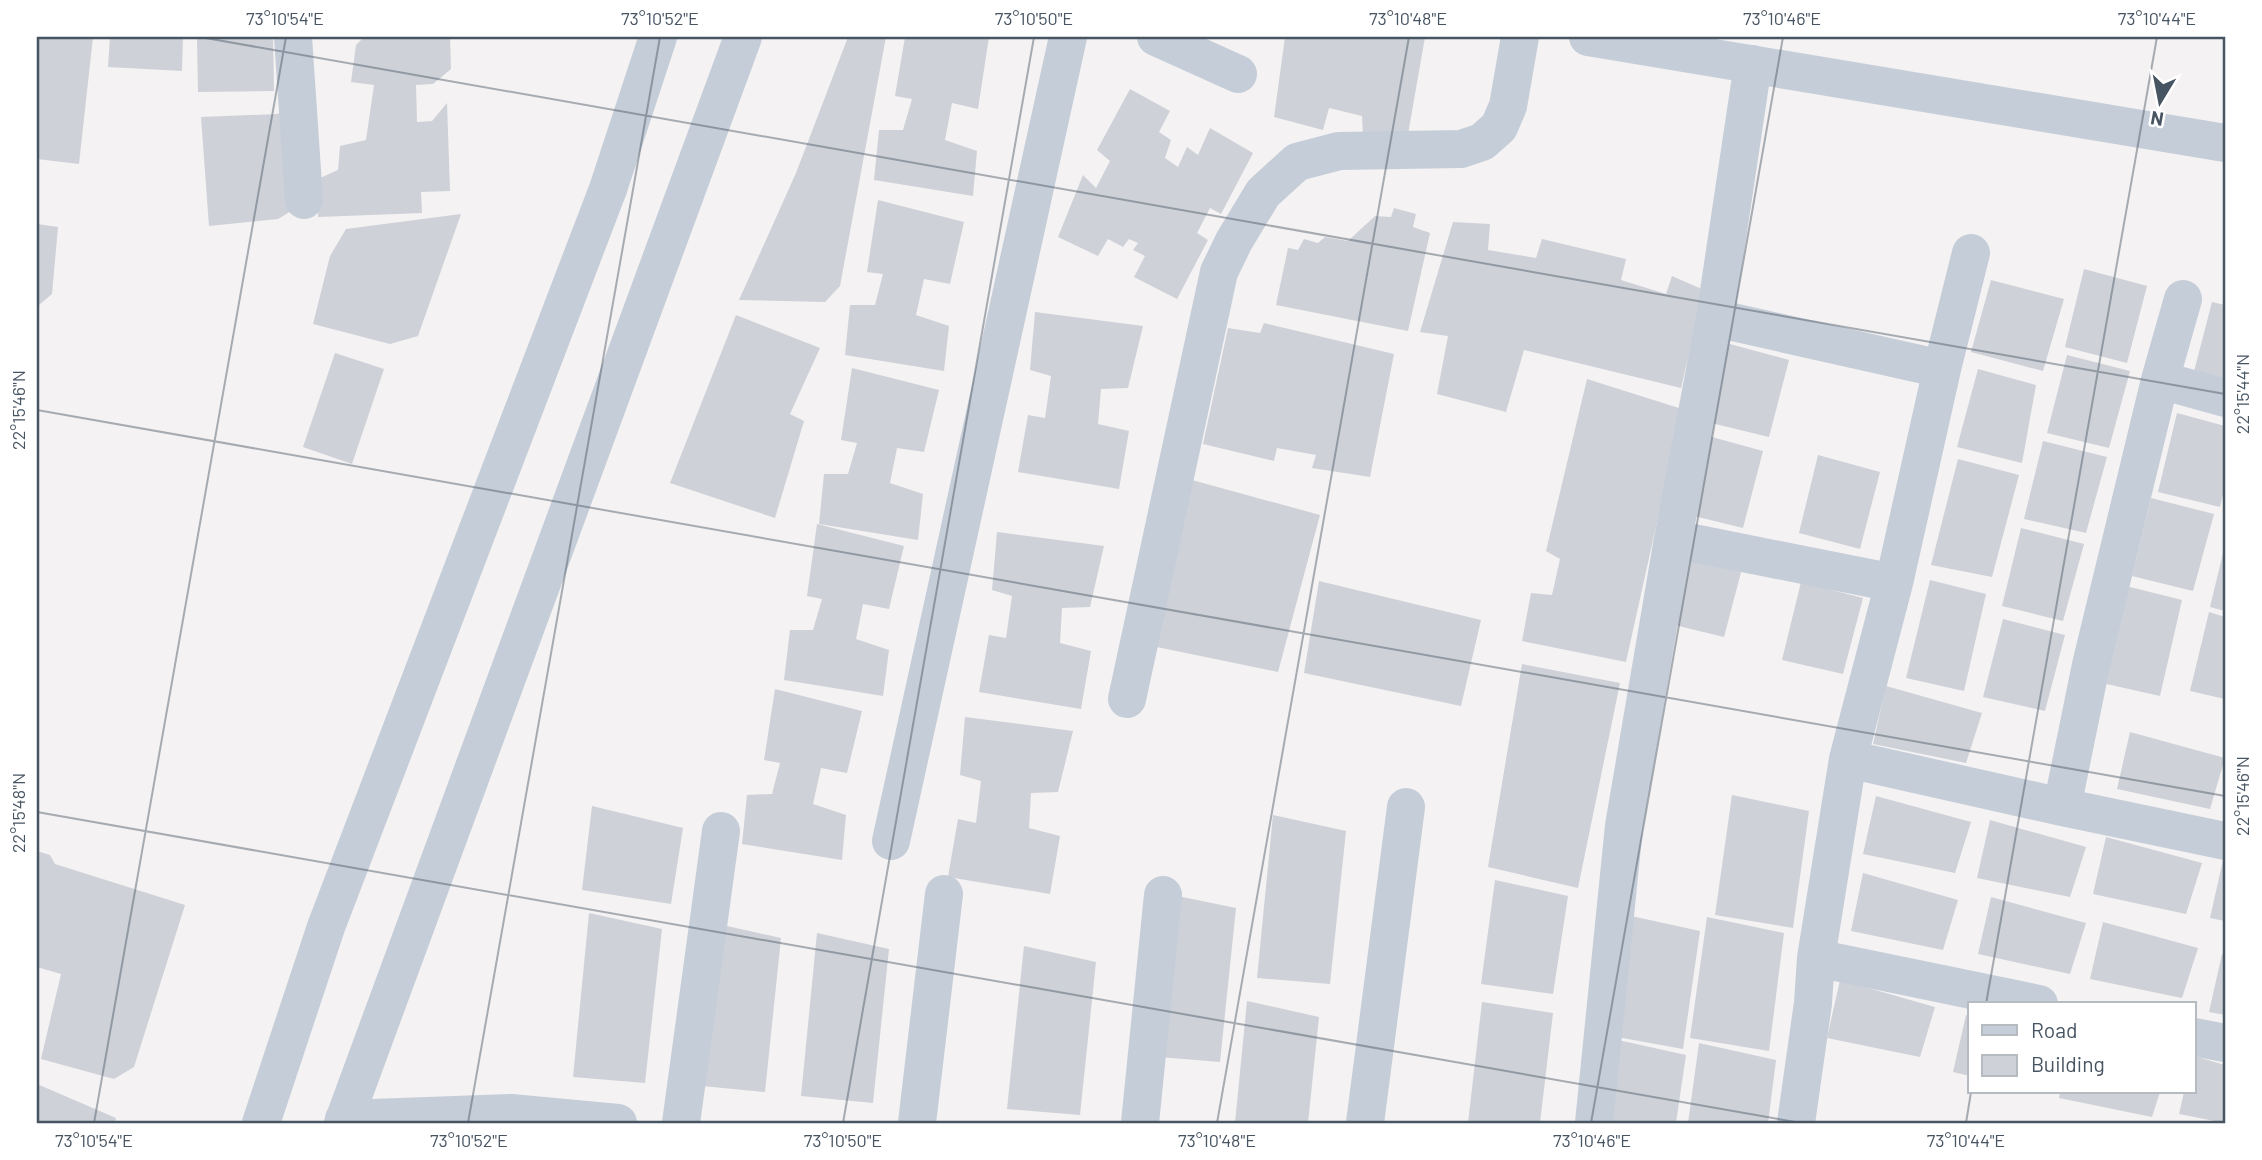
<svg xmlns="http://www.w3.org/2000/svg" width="2262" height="1160" viewBox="0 0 2262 1160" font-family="Barlow,sans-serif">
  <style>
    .building { fill: #ced1d8 }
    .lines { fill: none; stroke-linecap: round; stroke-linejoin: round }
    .minor { stroke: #c5cdd8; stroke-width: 38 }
    .ticks { fill: none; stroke: #475462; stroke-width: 2; stroke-opacity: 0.45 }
    .neatline { fill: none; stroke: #475462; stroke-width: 2.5 }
    .ticks-label { font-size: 18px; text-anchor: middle; fill: #475462 }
  </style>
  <rect width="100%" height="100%" fill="#f4f2f2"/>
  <path class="building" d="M 37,37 L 93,37 L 79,164 L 37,159 Z
    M 110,37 L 183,37 L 182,71 L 108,67 Z
    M 197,37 L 273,37 L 274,91 L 198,92 Z
    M 364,37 L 450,37 L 451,69 L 433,84 L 416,85 L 417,122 L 432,121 L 447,103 L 450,191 L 421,192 L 422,213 L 318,217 L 320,178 L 338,170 L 340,146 L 366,140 L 374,85 L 351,82 L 356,45 Z
    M 848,37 L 886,37 L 840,286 L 825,302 L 739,300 L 796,173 Z
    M 905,37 L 989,37 L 978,109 L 952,103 L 945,140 L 977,151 L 973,196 L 874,180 L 879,130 L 903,130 L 912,99 L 895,96 Z
    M 1285,37 L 1425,37 L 1407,140 L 1363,135 L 1362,116 L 1329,108 L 1323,130 L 1274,117 Z
    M 1130,89 L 1170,111 L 1159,132 L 1171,140 L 1165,158 L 1178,167 L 1187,147 L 1198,155 L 1210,128 L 1253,153 L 1221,214 L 1210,208 L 1197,233 L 1208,240 L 1177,299 L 1134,277 L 1145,256 L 1133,250 L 1138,243 L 1129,239 L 1123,247 L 1108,239 L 1098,256 L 1058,237 L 1083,175 L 1096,188 L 1110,161 L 1097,150 Z
    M 289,109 L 291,211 L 278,219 L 209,226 L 201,117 L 277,114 Z
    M 878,200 L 964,222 L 950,284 L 924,279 L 916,315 L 949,326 L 944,371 L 845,355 L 850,305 L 875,305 L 883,274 L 867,272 Z
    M 1394,208 L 1416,214 L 1413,227 L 1430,233 L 1408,331 L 1276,305 L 1288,248 L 1298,250 L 1304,239 L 1318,243 L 1325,237 L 1348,241 L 1375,216 L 1391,217 Z
    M 461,214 L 418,336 L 390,344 L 313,324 L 330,256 L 346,229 Z
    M 1453,222 L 1490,224 L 1488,250 L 1536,258 L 1542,239 L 1626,259 L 1621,280 L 1666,294 L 1672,276 L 1704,290 L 1681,388 L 1524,350 L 1506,412 L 1437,394 L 1448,336 L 1420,332 Z
    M 37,224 L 58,227 L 52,294 L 39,305 L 37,305 Z
    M 2084,269 L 2147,286 L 2127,363 L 2065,347 Z
    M 1991,280 L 2064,299 L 2043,371 L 1971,352 Z
    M 2212,302 L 2225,305 L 2225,387 L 2192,379 Z
    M 1035,312 L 1143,326 L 1128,388 L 1101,389 L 1098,424 L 1129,431 L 1119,489 L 1018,472 L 1028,415 L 1045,418 L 1051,376 L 1030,370 Z
    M 736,315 L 820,348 L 790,414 L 804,421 L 775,518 L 670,483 Z
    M 1264,323 L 1394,354 L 1370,477 L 1312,468 L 1316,455 L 1277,448 L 1274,461 L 1203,444 L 1228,328 L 1260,333 Z
    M 1726,343 L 1789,360 L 1769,437 L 1707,422 Z
    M 335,353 L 384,369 L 352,464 L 303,447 Z
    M 2067,355 L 2130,371 L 2109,448 L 2047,433 Z
    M 852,368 L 939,390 L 924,452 L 897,448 L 890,483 L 923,494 L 918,540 L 819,524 L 824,474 L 848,474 L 857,443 L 841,440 Z
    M 1978,369 L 2036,385 L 2022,463 L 1957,447 Z
    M 1587,379 L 1682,409 L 1626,662 L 1522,641 L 1531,593 L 1552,595 L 1560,559 L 1546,551 Z
    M 2177,413 L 2225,426 L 2225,486 L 2220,507 L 2158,492 Z
    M 1701,434 L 1763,451 L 1743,528 L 1682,513 Z
    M 2043,441 L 2107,457 L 2086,533 L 2024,519 Z
    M 1818,455 L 1880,472 L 1860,549 L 1799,533 Z
    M 1958,459 L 2019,475 L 1992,577 L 1931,565 Z
    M 1192,480 L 1320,515 L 1278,672 L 1152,646 Z
    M 2151,498 L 2214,514 L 2193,591 L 2132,576 Z
    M 817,524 L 904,546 L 889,609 L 863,604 L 856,639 L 889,650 L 883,696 L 784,680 L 790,630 L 813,630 L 822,599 L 807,596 Z
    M 2021,528 L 2084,544 L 2063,621 L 2002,606 Z
    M 997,532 L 1104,546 L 1090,607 L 1062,608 L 1060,643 L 1091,651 L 1081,709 L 979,692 L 989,635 L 1006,638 L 1012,596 L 992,590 Z
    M 1682,544 L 1744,561 L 1724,637 L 1662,622 Z
    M 2224,549 L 2225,549 L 2225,611 L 2210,607 Z
    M 1930,580 L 1986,594 L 1964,691 L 1906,678 Z
    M 1319,581 L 1481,620 L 1461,706 L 1304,673 Z
    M 1801,582 L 1863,598 L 1843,674 L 1782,660 Z
    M 2126,586 L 2182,600 L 2160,696 L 2102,683 Z
    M 2209,612 L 2225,617 L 2225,699 L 2190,691 Z
    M 2003,619 L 2065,635 L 2045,711 L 1983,697 Z
    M 1522,664 L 1620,683 L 1578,888 L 1488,867 Z
    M 1886,686 L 1982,713 L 1966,763 L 1873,744 Z
    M 775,689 L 862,711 L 847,773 L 821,768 L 813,804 L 846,815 L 842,860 L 742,844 L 747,795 L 772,794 L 780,763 L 764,760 Z
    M 965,717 L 1073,731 L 1058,792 L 1031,793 L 1029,828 L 1060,836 L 1050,894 L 948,877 L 958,819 L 976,823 L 981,781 L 960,775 Z
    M 2130,732 L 2225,758 L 2210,809 L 2117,789 Z
    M 1732,795 L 1809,811 L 1793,928 L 1715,915 Z
    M 1876,796 L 1971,822 L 1955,873 L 1863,854 Z
    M 592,806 L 683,828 L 671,904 L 582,890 Z
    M 1273,815 L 1346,831 L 1330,984 L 1257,978 Z
    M 1990,820 L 2086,847 L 2070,897 L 1977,878 Z
    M 2106,837 L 2202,863 L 2186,914 L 2093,894 Z
    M 37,851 L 50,855 L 55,864 L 185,905 L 134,1067 L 114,1079 L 41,1059 L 61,974 L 37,967 Z
    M 2223,860 L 2225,861 L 2225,921 L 2210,918 Z
    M 1863,873 L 1958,900 L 1943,950 L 1851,931 Z
    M 1495,880 L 1568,896 L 1553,994 L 1481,984 Z
    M 1163,893 L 1236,908 L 1220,1062 L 1147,1056 Z
    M 1991,897 L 2086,923 L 2070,974 L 1978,954 Z
    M 589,913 L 662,929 L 645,1083 L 573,1077 Z
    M 1622,914 L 1700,931 L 1683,1049 L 1606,1035 Z
    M 1707,917 L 1784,933 L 1769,1051 L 1690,1038 Z
    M 709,922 L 781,938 L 765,1092 L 692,1085 Z
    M 2103,922 L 2198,948 L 2182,998 L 2090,979 Z
    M 817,933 L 889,949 L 873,1103 L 801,1096 Z
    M 1024,946 L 1096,962 L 1080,1115 L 1007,1109 Z
    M 2222,954 L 2225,955 L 2225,1015 L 2209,1012 Z
    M 1840,980 L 1935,1007 L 1920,1057 L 1827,1038 Z
    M 1247,1001 L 1319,1017 L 1308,1123 L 1235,1123 Z
    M 1482,1002 L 1553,1013 L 1540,1123 L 1468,1123 Z
    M 1966,1015 L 1970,1016 L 1970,1076 L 1953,1072 Z
    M 1609,1038 L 1686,1055 L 1676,1123 L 1597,1123 Z
    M 1699,1043 L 1776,1060 L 1768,1123 L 1688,1123 Z
    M 2194,1056 L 2225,1065 L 2225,1123 L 2179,1114 L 2184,1092 L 2194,1092 Z
    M 37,1084 L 116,1118 L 115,1123 L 37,1123 Z
    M 2060,1092 L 2160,1092 L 2152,1117 L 2059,1098 Z"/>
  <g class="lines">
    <path class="minor" d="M 293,37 L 304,200
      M 1156,37 L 1238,74
      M 1588,37 L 2225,143
      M 1715,318 L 1942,369
      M 2160,380 L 2183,299
      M 1673,539 L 1894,583
      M 1127,699 L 1219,272 L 1234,241 L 1263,193 L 1297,162 L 1339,151 L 1461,149 L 1482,142 L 1499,127 L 1508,106 L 1520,37
      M 1848,759 L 2062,807 L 2225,841
      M 2062,807 L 2091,665 L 2160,380 L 2225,398
      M 891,841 L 1068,37
      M 1816,958 L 2039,1004
      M 2194,1037 L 2225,1043
      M 344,1119 L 511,1113 L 618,1123
      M 261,1123 L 326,927 L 608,189 L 658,37
      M 343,1123 L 743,37
      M 681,1123 L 721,831
      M 917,1123 L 944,894
      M 1140,1123 L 1163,895
      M 1365,1123 L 1406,807
      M 1594,1123 L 1624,826 L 1673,539 L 1715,318 L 1753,64
      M 1796,1123 L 1813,1003 L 1816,958 L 1848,759 L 1894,583 L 1942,369 L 1971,253"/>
  </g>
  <path class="ticks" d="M 200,37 L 2225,394M 37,410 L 2225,796M 37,812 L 1801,1123M 1986,1004 L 2157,37M 94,1123 L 286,37M 468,1123 L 660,37M 843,1123 L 1034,37M 1217,1123 L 1409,37M 1591,1123 L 1783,37M 1966,1123 L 1971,1092"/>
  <rect width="2262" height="1160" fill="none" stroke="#ffffff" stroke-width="77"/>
  <rect x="1968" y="1002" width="228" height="91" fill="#ffffff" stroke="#b5bbc0" stroke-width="2"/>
  <rect x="1982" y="1025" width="35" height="10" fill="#c5cdd8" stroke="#b5bbc0" stroke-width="2"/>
  <text x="2031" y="1038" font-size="21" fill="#475462">Road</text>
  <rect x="1982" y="1055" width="35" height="21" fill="#ced1d8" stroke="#b5bbc0" stroke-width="2"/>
  <text x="2031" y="1072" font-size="21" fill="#475462">Building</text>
  <g transform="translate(2160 102) rotate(190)" stroke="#ffffff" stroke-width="5" paint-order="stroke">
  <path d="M0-5L12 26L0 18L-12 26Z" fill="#475462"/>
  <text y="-10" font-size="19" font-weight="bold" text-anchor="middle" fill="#475462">N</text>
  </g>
  <rect x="38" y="38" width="2186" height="1084" class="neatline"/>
  <g class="ticks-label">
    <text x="285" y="25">73°10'54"E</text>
    <text x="660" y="25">73°10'52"E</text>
    <text x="1034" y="25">73°10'50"E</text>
    <text x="1408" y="25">73°10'48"E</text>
    <text x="1782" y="25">73°10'46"E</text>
    <text x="2157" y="25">73°10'44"E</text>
    <text transform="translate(2243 394) rotate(-90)" y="6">22°15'44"N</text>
    <text transform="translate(19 410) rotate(-90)" y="6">22°15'46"N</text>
    <text transform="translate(2243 796) rotate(-90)" y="6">22°15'46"N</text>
    <text transform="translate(19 813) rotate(-90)" y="6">22°15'48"N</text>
    <text x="94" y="1147">73°10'54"E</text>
    <text x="469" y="1147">73°10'52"E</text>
    <text x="843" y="1147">73°10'50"E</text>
    <text x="1217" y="1147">73°10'48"E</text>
    <text x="1592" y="1147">73°10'46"E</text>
    <text x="1966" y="1147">73°10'44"E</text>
  </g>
</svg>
